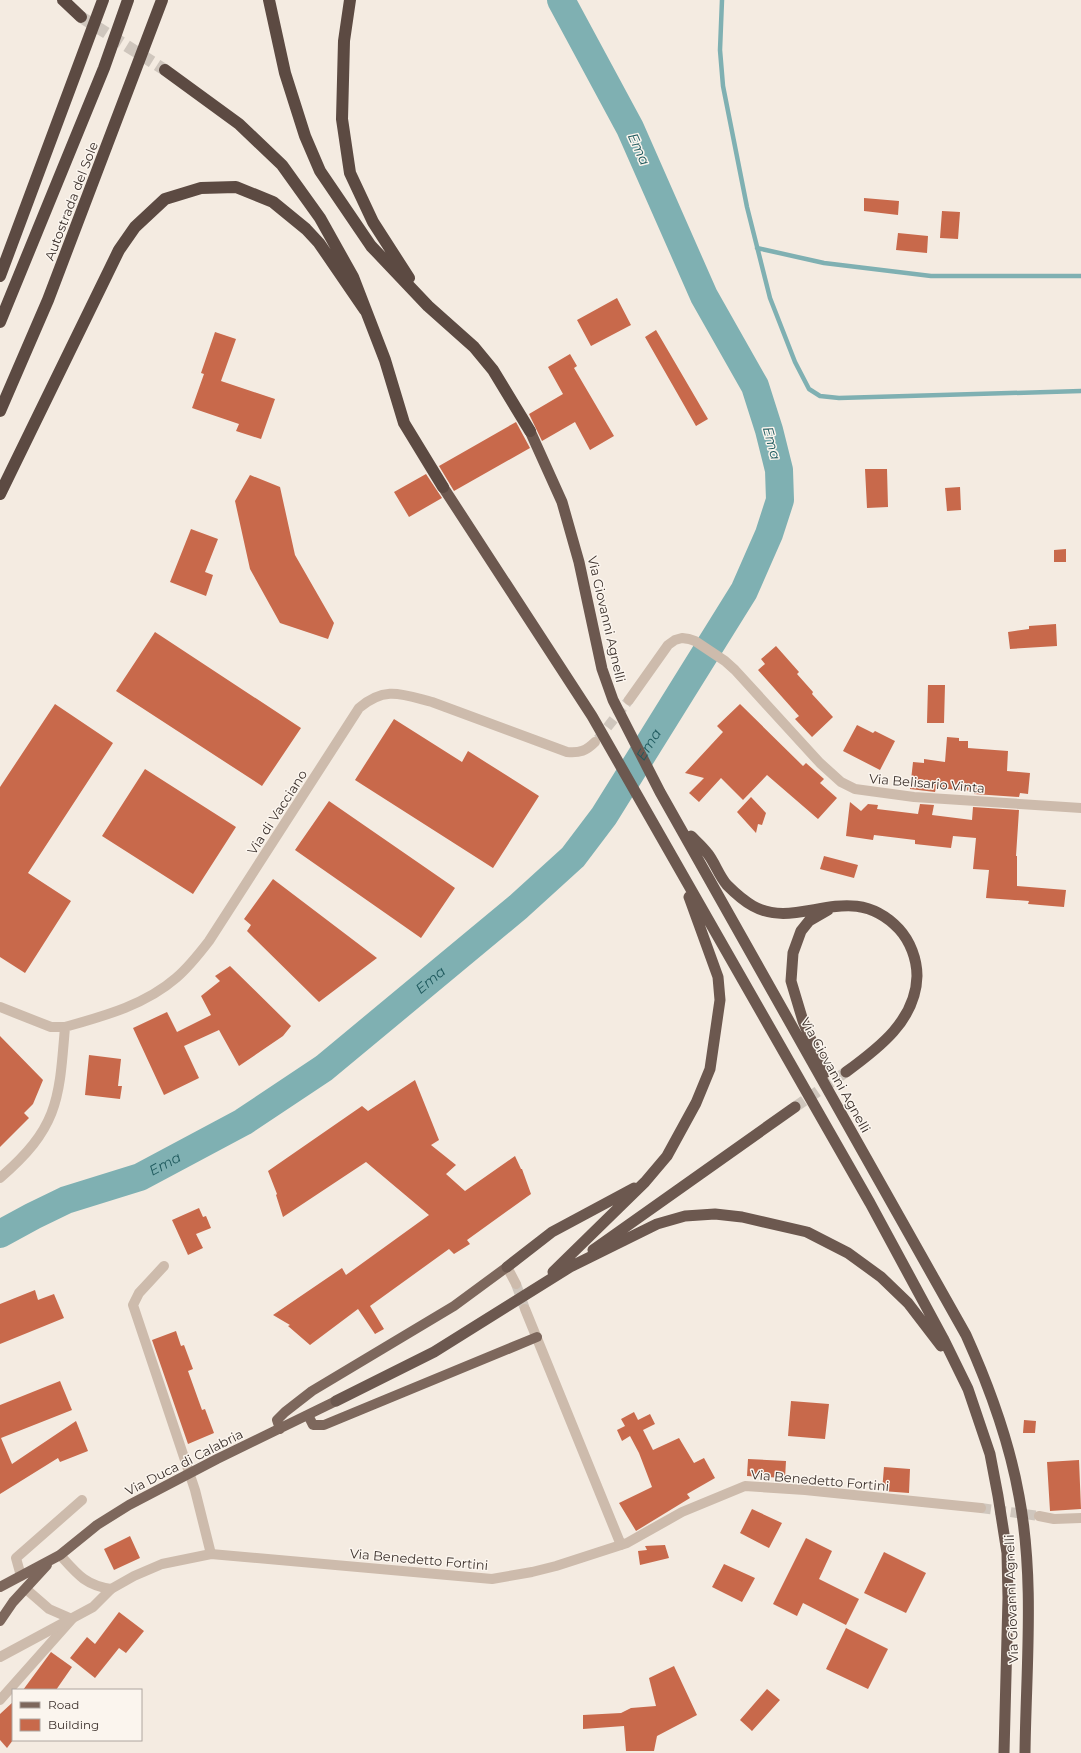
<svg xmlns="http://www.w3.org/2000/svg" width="1081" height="1753" viewBox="0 0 1081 1753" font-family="Montserrat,sans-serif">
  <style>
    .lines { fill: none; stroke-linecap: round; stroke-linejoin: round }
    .stream { stroke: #7fb0b2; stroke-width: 4.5 }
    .river { stroke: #7fb0b2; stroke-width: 28 }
    .building { fill: #c8694b }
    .tertiary-tunnel { stroke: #cfc6bd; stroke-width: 10; stroke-dasharray: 10 5; stroke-linecap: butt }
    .trunk-tunnel { stroke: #cfc6bd; stroke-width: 11; stroke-dasharray: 11 5.5; stroke-linecap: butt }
    .motorway-tunnel { stroke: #cfc6bd; stroke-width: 12; stroke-dasharray: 12 6; stroke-linecap: butt }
    .minor { stroke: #cdbbac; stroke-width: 10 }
    .tertiary { stroke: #cdbbac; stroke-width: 10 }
    .primary { stroke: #7d675c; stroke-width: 10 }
    .trunk { stroke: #6c584f; stroke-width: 11 }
    .motorway { stroke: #5c4a42; stroke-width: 12 }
    .labels { text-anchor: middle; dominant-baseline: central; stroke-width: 3; stroke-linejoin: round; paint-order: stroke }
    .street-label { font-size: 13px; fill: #3b302b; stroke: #fbf5ee }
    .water-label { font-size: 14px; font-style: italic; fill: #1f5a5e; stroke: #fbf5ee }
  </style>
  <rect width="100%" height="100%" fill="#f4ebe1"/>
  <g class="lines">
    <path class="stream" d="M 722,0 L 720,50 L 723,86 L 747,207 L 770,298 L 795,362 L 809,389 L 820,396 L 839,398 L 1081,391
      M 757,248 L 824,263 L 931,276 L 1081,276"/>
    <path class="river" id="s1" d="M 0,1234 L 33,1216 L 66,1200 L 140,1177 L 243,1122 L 324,1068 L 518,907 L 573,857 L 604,816 L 744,591 L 769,534 L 780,500 L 779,470 L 769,430 L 755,386 L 704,296 L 630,128 L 561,0"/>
  </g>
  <path class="building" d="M 864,198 L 899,201 L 898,215 L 864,211 Z
    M 942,211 L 960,212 L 958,239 L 940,238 Z
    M 898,233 L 928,236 L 927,253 L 896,250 Z
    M 617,298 L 631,325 L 591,346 L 577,320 Z
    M 656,330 L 708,419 L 696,426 L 645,337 Z
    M 215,332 L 236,339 L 221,381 L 275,399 L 261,439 L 236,431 L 239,424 L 192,408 L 204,374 L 201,373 Z
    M 570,354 L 577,366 L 574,368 L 614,436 L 590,450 L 575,422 L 542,441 L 529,414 L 563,394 L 548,367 Z
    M 516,422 L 530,448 L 454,491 L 439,466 Z
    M 865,469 L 887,469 L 888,507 L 867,508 Z
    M 426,474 L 442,498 L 409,517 L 394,492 Z
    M 250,475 L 280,487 L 295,555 L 334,623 L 328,639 L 280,623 L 250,569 L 235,501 Z
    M 960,487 L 961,510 L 947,511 L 945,488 Z
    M 191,529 L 218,539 L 205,572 L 213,575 L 206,596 L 170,582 Z
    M 1066,549 L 1066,562 L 1054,562 L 1054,550 Z
    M 1056,624 L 1057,646 L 1010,649 L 1008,632 L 1029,629 L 1029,626 Z
    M 155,632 L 301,728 L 262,786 L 116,691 Z
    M 776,646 L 799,672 L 797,674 L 813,692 L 812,694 L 833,717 L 812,737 L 795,719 L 799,716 L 758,670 L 765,664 L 761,659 Z
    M 928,685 L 945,685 L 944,723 L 927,723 Z
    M 55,704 L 113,743 L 28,873 L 71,901 L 25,973 L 0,957 L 0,787 Z
    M 740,704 L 803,766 L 806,763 L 824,779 L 820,783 L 837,798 L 818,819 L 767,775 L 743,800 L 721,778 L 699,802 L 689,793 L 704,778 L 685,773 L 723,732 L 717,726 Z
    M 394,719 L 462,762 L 468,751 L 539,796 L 493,868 L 355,780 Z
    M 857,725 L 873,733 L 875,731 L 895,741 L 880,770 L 843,751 Z
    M 947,737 L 959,738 L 959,741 L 968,741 L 968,748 L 1008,751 L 1007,771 L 1030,773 L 1028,794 L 1020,793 L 1019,797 L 974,794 L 974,791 L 936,788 L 935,792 L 910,789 L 913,762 L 924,763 L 924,759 L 945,762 Z
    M 145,769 L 236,827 L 193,894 L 102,836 Z
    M 751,797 L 766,813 L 762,825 L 758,824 L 756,833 L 737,812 Z
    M 329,801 L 455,888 L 421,938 L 295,850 Z
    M 850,802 L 861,811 L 868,804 L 878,805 L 877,809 L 918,814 L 920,804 L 934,805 L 932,815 L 972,820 L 973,807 L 1019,810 L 1016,856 L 1017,856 L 1017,886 L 1066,890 L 1064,907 L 1028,904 L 1029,901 L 986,898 L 989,870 L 973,869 L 976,838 L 953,836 L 951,848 L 915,844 L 915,840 L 874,835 L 873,840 L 846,836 Z
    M 824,856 L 858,865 L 854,878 L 820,869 Z
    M 273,879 L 377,958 L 319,1002 L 247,931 L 251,925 L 244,919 Z
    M 230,966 L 291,1026 L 283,1036 L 239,1066 L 219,1030 L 184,1046 L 199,1078 L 164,1095 L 133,1028 L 167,1012 L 177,1032 L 211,1015 L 201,996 L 220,981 L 215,976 Z
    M 0,1036 L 43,1080 L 33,1104 L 24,1113 L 29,1118 L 0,1147 Z
    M 89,1055 L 121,1059 L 118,1086 L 122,1086 L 120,1099 L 85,1095 Z
    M 415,1080 L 439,1140 L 431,1145 L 456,1165 L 446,1174 L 465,1191 L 515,1156 L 521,1169 L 522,1169 L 531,1194 L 467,1240 L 470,1244 L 454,1254 L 449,1249 L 370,1306 L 384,1329 L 375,1334 L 358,1309 L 310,1345 L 288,1326 L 290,1325 L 273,1315 L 342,1268 L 346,1275 L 429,1215 L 366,1162 L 283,1217 L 276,1195 L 277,1194 L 268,1171 L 362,1106 L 368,1111 Z
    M 199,1208 L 203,1217 L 206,1216 L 211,1228 L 196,1234 L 203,1248 L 188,1255 L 172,1220 Z
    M 35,1290 L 38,1300 L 54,1294 L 64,1318 L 0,1344 L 0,1304 Z
    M 176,1331 L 181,1346 L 184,1345 L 193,1369 L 188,1371 L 202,1410 L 205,1409 L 214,1433 L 188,1444 L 152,1340 Z
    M 60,1381 L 72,1410 L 1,1438 L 12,1464 L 76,1421 L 88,1451 L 60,1462 L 58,1458 L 0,1494 L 0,1405 Z
    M 791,1401 L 829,1404 L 825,1439 L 788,1436 Z
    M 634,1412 L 638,1420 L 650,1414 L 655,1424 L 643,1430 L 653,1450 L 679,1438 L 694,1463 L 704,1458 L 715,1478 L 687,1494 L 690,1498 L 636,1531 L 619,1503 L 652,1487 L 639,1453 L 630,1436 L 622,1441 L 617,1430 L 625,1426 L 621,1419 Z
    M 1024,1420 L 1036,1421 L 1035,1433 L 1023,1433 Z
    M 748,1459 L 786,1461 L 785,1478 L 747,1476 Z
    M 1079,1460 L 1081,1509 L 1050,1511 L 1047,1462 Z
    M 884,1467 L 910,1469 L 909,1493 L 882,1491 Z
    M 752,1509 L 782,1523 L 769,1548 L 740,1533 Z
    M 130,1536 L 140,1558 L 114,1570 L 104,1549 Z
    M 806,1538 L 832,1551 L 819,1579 L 859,1599 L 846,1625 L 803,1603 L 797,1616 L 773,1604 Z
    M 665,1545 L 669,1558 L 640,1565 L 638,1551 L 647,1550 L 645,1546 Z
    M 884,1552 L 926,1573 L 906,1613 L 864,1593 Z
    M 724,1564 L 755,1578 L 742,1602 L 712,1587 Z
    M 119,1612 L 144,1631 L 126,1653 L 119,1648 L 95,1678 L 70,1658 L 87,1637 L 95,1644 Z
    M 846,1628 L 888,1649 L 868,1689 L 826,1669 Z
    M 51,1652 L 72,1667 L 56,1690 L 23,1690 Z
    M 674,1666 L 697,1715 L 657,1736 L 654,1751 L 626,1751 L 624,1726 L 583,1729 L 583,1715 L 621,1713 L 631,1708 L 656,1706 L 649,1678 Z
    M 767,1689 L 780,1700 L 752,1731 L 740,1720 Z
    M 13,1702 L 13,1740 L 7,1748 L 0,1740 L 0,1714 Z"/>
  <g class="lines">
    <path class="tertiary-tunnel" d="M 598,739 L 629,700
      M 516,1284 L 525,1309
      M 981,1508 L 1039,1516"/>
    <path class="trunk-tunnel" d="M 795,1107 L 846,1072"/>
    <path class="motorway-tunnel" d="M 81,17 L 165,70"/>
    <path class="minor" d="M 0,1007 L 51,1027 L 65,1027
      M 164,1266 L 139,1293 L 133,1305 L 195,1490 L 211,1554
      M 60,1555 C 77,1574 85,1585 111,1589
      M 21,1576 L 16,1558 L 82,1500
      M 0,1700 L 72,1619 L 49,1609 L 26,1589"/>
    <path class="tertiary" d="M 629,700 L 668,645 L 675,640 L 682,638 L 689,639 L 695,641 L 725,661 L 735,670 L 820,763 L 841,782 L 855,789 L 914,797 L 1081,808
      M 0,1178 C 59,1127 59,1100 65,1027 C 104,1016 145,1005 176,978 C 189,967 199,954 209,941 L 359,708 C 385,686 401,694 432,702 L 567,752 C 580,753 586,751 595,742
      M 507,1267 L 516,1284
      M 525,1309 L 621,1545
      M 1039,1516 L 1054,1519 L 1081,1518
      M 0,1657 L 93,1607 L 111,1589 L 134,1576 L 162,1564 L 211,1554 L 492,1579 L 532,1572 L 556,1566 L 627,1543 L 682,1512 L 745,1486 L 805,1490 L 981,1508"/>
    <path class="primary" d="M 308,1415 L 313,1425 L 324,1425 L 537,1337
      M 280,1429 L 277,1420 L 285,1412 L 312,1391 L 454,1306 L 507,1267
      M 0,1587 L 60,1555 L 97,1525 L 129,1505 L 217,1459 L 336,1401
      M 0,1621 L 13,1602 L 47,1565"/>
    <path class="trunk" d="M 530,431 L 562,502 L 579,562 L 602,669 L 613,700 L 660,792 L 966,1335 C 989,1386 1009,1440 1019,1496 C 1035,1580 1026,1668 1025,1753
      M 443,487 L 592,716 L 870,1203 L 943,1338 L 968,1389 L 990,1454 L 998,1496 L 1007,1553 L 1008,1598 L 1004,1753
      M 691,836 C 697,842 703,847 708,854 C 715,863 719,876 727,885 C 734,892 744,901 753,906 C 799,932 850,877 899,929 C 910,941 917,959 917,976 C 916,1020 879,1048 846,1072
      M 825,1073 L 803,1021 L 791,981 L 793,953 L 801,931 L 809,921 L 828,910
      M 593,1250 L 795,1107
      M 507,1267 L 552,1232 L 634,1188
      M 553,1272 L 645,1182 L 667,1156 L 696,1103 L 710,1069 L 720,1000 L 718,977 L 689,897
      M 336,1401 L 434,1352 L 570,1267 L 657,1224 L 685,1216 L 715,1214 L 742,1217 L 807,1232 L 848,1253 L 881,1277 L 908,1303 L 941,1346"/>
    <path class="motorway" d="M 63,0 L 81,17
      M 269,0 L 285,73 L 305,136 L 320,171 L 371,246 L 428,306 L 474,347 L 493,370 L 530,431
      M 350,0 L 344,41 L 342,119 L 350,173 L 373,222 L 409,278
      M 165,70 L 239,124 L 282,165 L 320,218 L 353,277 L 385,360 L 404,423 L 443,487
      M 0,276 L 103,0
      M 0,322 L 104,68 L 128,0
      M 0,411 L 48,300 L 162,0
      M 0,494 L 119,250 L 135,227 L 165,199 L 201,188 L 236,187 L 273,202 L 306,229 L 319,243 L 365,310"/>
  </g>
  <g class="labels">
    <g class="street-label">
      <text transform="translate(71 201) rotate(-69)">Autostrada del Sole</text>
      <text transform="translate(607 619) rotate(77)">Via Giovanni Agnelli</text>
      <text transform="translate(927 783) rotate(5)">Via Belisario Vinta</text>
      <text transform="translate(277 812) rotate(-57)">Via di Vacciano</text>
      <text transform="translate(836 1075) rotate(61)">Via Giovanni Agnelli</text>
      <text transform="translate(184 1462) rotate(-27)">Via Duca di Calabria</text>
      <text transform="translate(820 1480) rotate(5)">Via Benedetto Fortini</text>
      <text transform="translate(419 1559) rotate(5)">Via Benedetto Fortini</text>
      <text transform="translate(1011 1599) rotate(-92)">Via Giovanni Agnelli</text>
    </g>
    <g class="water-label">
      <text transform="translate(639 149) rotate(66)">Ema</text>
      <text transform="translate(772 443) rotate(75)">Ema</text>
      <text stroke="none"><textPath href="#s1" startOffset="828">Ema</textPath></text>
      <text stroke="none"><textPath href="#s1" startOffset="504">Ema</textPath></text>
      <text stroke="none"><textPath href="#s1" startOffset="180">Ema</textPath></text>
    </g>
  </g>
  <rect x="12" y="1689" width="130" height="52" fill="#fbf5ee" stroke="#aea6a0"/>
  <rect x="20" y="1702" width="20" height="6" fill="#7d675c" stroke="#aea6a0"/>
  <text x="48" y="1709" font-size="12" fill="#3b302b">Road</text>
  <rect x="20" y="1719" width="20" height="12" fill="#c8694b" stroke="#aea6a0"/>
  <text x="48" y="1729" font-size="12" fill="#3b302b">Building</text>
</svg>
